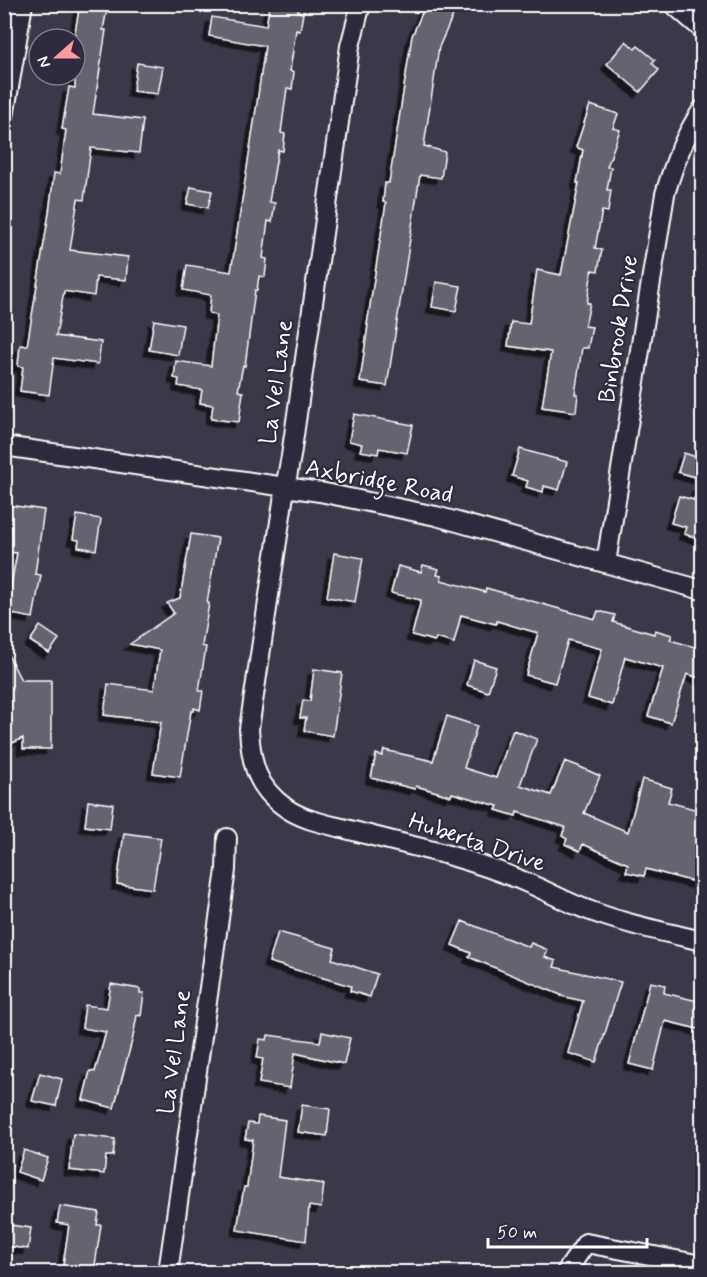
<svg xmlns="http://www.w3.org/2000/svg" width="707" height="1277" viewBox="0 0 707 1277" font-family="Mynerve,sans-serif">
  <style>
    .building { fill: #666270; stroke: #fff; stroke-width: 1.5; filter: url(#shadow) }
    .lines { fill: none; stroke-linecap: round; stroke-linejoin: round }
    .minor-casing { stroke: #fff; stroke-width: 22 }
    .minor { stroke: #2f2a3d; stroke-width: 18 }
    .labels { text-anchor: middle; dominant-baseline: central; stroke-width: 4.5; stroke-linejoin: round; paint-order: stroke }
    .street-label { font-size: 24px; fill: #fff; stroke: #2f2a3d }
  </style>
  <defs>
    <filter id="shadow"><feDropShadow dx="-5.5" dy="5.5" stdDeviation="0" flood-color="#0009"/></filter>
  </defs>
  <rect width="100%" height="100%" fill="#3c3749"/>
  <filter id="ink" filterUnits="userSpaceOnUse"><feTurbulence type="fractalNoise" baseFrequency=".0167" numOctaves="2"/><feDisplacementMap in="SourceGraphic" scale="12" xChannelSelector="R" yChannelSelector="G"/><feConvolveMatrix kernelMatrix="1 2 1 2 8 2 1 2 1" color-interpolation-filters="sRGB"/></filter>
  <g filter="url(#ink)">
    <path class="building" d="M 80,4 L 108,4 L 103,30 L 106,30 L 93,114 L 143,120 L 139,153 L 91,148 L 84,200 L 78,199 L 70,250 L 128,257 L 126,280 L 96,277 L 94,296 L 64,291 L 56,336 L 101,342 L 98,364 L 54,358 L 49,395 L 20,391 L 23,367 L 18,366 L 20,345 L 27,346 L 49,213 L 54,173 L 60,174 L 66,130 L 62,129 L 69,87 L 75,88 L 75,32 Z
      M 270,4 L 299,4 L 298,12 L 303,13 L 300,31 L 296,30 L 290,71 L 294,72 L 292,89 L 287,88 L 281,133 L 285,134 L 283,151 L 278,150 L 269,202 L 275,203 L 272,222 L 268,221 L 263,258 L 267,259 L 265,277 L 259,276 L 257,290 L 255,290 L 245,366 L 243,365 L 238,391 L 243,392 L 239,422 L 211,419 L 213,405 L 200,403 L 202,390 L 178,386 L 179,379 L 174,378 L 176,361 L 211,366 L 217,315 L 209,313 L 211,295 L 183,290 L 187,265 L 231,272 L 257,103 L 265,46 L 209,36 L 212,17 L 266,26 Z
      M 426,4 L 458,4 L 439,47 L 424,146 L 445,152 L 441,178 L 420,175 L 387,386 L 360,382 L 368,325 L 367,325 L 386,203 L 383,202 L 385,183 L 389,183 L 412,36 Z
      M 626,41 L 635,49 L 638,46 L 655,60 L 652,63 L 659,70 L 640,92 L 607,64 Z
      M 137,63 L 163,67 L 158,94 L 133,91 Z
      M 590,105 L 618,114 L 613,128 L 620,130 L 607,167 L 611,167 L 607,190 L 611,190 L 608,212 L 602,211 L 595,248 L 602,250 L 598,271 L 592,270 L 587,303 L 590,303 L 585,326 L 592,327 L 588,348 L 582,348 L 575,394 L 578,395 L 576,412 L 542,407 L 551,352 L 508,346 L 511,322 L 529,324 L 537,270 L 561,275 L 579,183 L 577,183 L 583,150 L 576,147 Z
      M 191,187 L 212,191 L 208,208 L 187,204 Z
      M 436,282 L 461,286 L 456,311 L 432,307 Z
      M 154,320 L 183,325 L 178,355 L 149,350 Z
      M 354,414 L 413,425 L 407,453 L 379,448 L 378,454 L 360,451 L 362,444 L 349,441 Z
      M 520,449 L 567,462 L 559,490 L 544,486 L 543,492 L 526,487 L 528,481 L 512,476 Z
      M 684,453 L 702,459 L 702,464 L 698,478 L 678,472 Z
      M 698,486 L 702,487 L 702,539 L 684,534 L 686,527 L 671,523 L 679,496 L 694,500 Z
      M 8,505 L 44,510 L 35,574 L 41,575 L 33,618 L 6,613 L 17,553 L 7,552 L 11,527 L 5,527 Z
      M 77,515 L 101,519 L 96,550 L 78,547 L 79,540 L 73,539 Z
      M 191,534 L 218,538 L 207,603 L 209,603 L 202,646 L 206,647 L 199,691 L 203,691 L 200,710 L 194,708 L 194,711 L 191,711 L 180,777 L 153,773 L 161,722 L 104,715 L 108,684 L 154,690 L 160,650 L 130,644 L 174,613 L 167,603 L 180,598 Z
      M 334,553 L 363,558 L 355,602 L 327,597 Z
      M 423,565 L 439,569 L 437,575 L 442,576 L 441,580 L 485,592 L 486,588 L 595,619 L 598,611 L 615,615 L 613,622 L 654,634 L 655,630 L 672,635 L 670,640 L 702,649 L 702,679 L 687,674 L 671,723 L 648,716 L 663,668 L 625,657 L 612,705 L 588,698 L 602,649 L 568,640 L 555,683 L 526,675 L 538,633 L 497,621 L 496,624 L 461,615 L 454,643 L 436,638 L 435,641 L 412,635 L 421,600 L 391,593 L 398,566 L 421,572 Z
      M 40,626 L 59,639 L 49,653 L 30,641 Z
      M 4,647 L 21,680 L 51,680 L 51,749 L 23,749 L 23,738 L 4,747 Z
      M 474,660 L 496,667 L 488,692 L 467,685 Z
      M 314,669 L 342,673 L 333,736 L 304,731 L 306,718 L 300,718 L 303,700 L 310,701 Z
      M 447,716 L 477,726 L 464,768 L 496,778 L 513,730 L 537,739 L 520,785 L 551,795 L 565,761 L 578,766 L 600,776 L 584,813 L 628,832 L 642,779 L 672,788 L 668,802 L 702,811 L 702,884 L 646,869 L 644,876 L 626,872 L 628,864 L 583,844 L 580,851 L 565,844 L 567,839 L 562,836 L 565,827 L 517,812 L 516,816 L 496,810 L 498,806 L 452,793 L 451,796 L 416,786 L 415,789 L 371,778 L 376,754 L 382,756 L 384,750 L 433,761 Z
      M 88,801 L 113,804 L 110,829 L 85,826 Z
      M 124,833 L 161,838 L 153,889 L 117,884 Z
      M 462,921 L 529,947 L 531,943 L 548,950 L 545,957 L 556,961 L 554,967 L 621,982 L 596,1062 L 568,1053 L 583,1001 L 561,996 L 561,995 L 469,957 L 471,953 L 452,945 Z
      M 278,932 L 335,948 L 332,959 L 377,974 L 370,997 L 350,991 L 351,986 L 269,962 Z
      M 650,982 L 665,985 L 664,993 L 702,1002 L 702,1030 L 665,1021 L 653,1070 L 629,1064 Z
      M 111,984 L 140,989 L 140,993 L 144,993 L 141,1016 L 137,1015 L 133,1037 L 114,1108 L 83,1100 L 90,1071 L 95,1072 L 106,1032 L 82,1028 L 85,1005 L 107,1008 Z
      M 322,1032 L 350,1038 L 344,1064 L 295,1053 L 290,1088 L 259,1083 L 263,1059 L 257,1058 L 260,1039 L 267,1040 L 268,1035 L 320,1042 Z
      M 40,1073 L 62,1079 L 56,1106 L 32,1101 Z
      M 302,1105 L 330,1109 L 327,1136 L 298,1132 Z
      M 258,1116 L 285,1120 L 278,1177 L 324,1184 L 321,1208 L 309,1206 L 306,1241 L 237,1230 L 244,1187 L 247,1187 L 253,1140 L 245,1139 L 248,1123 L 257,1124 Z
      M 73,1134 L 115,1139 L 113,1156 L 106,1156 L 104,1174 L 69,1170 Z
      M 24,1150 L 48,1158 L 41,1180 L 17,1172 Z
      M 60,1206 L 99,1212 L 97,1225 L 101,1225 L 94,1272 L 62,1272 L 69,1225 L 57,1223 Z
      M 10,1225 L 31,1228 L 28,1249 L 6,1246 Z"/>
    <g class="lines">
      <g class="minor-casing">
        <path id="minor" d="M 361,4 L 350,46 L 291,456 L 285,488 L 249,729 C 251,763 256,787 286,808 C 303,820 326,824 346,829 C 380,838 414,846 448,855 C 476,863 503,872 530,884 C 549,892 568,903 588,910 C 625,924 664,932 702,941
          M 673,4 L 702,29
          M 4,117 L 23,4
          M 4,446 L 320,492 L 436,516 L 702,590
          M 606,563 L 665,194 C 675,161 683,139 702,110
          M 168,1272 L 226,870 L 227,838
          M 566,1272 L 586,1243 L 702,1265"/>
      </g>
      <use href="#minor" class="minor"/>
    </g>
  </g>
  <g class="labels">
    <g class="street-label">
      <text transform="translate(619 329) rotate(-81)">Binbrook Drive</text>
      <text transform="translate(277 382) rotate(-82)">La Vel Lane</text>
      <text transform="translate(379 482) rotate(11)">Axbridge Road</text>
      <text transform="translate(477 843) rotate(18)">Huberta Drive</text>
      <text transform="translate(175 1052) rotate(-82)">La Vel Lane</text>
    </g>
  </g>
  <rect width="707" height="1277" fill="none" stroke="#2f2a3d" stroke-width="24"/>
  <rect x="12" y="12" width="683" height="1253" fill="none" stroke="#fff" stroke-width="2" filter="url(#ink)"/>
  <g transform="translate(57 57) rotate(249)"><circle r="28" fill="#2f2a3d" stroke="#827f8b" stroke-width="1.5"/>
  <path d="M0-4.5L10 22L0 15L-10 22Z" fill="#ff9aa2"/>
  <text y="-9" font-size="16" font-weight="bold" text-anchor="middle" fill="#ffffff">N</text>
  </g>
  <path d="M488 1238v9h159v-9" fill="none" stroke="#ffffff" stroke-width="3"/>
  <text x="497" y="1238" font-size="18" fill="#ffffff" stroke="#2f2a3d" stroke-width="4.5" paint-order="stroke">50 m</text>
</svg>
